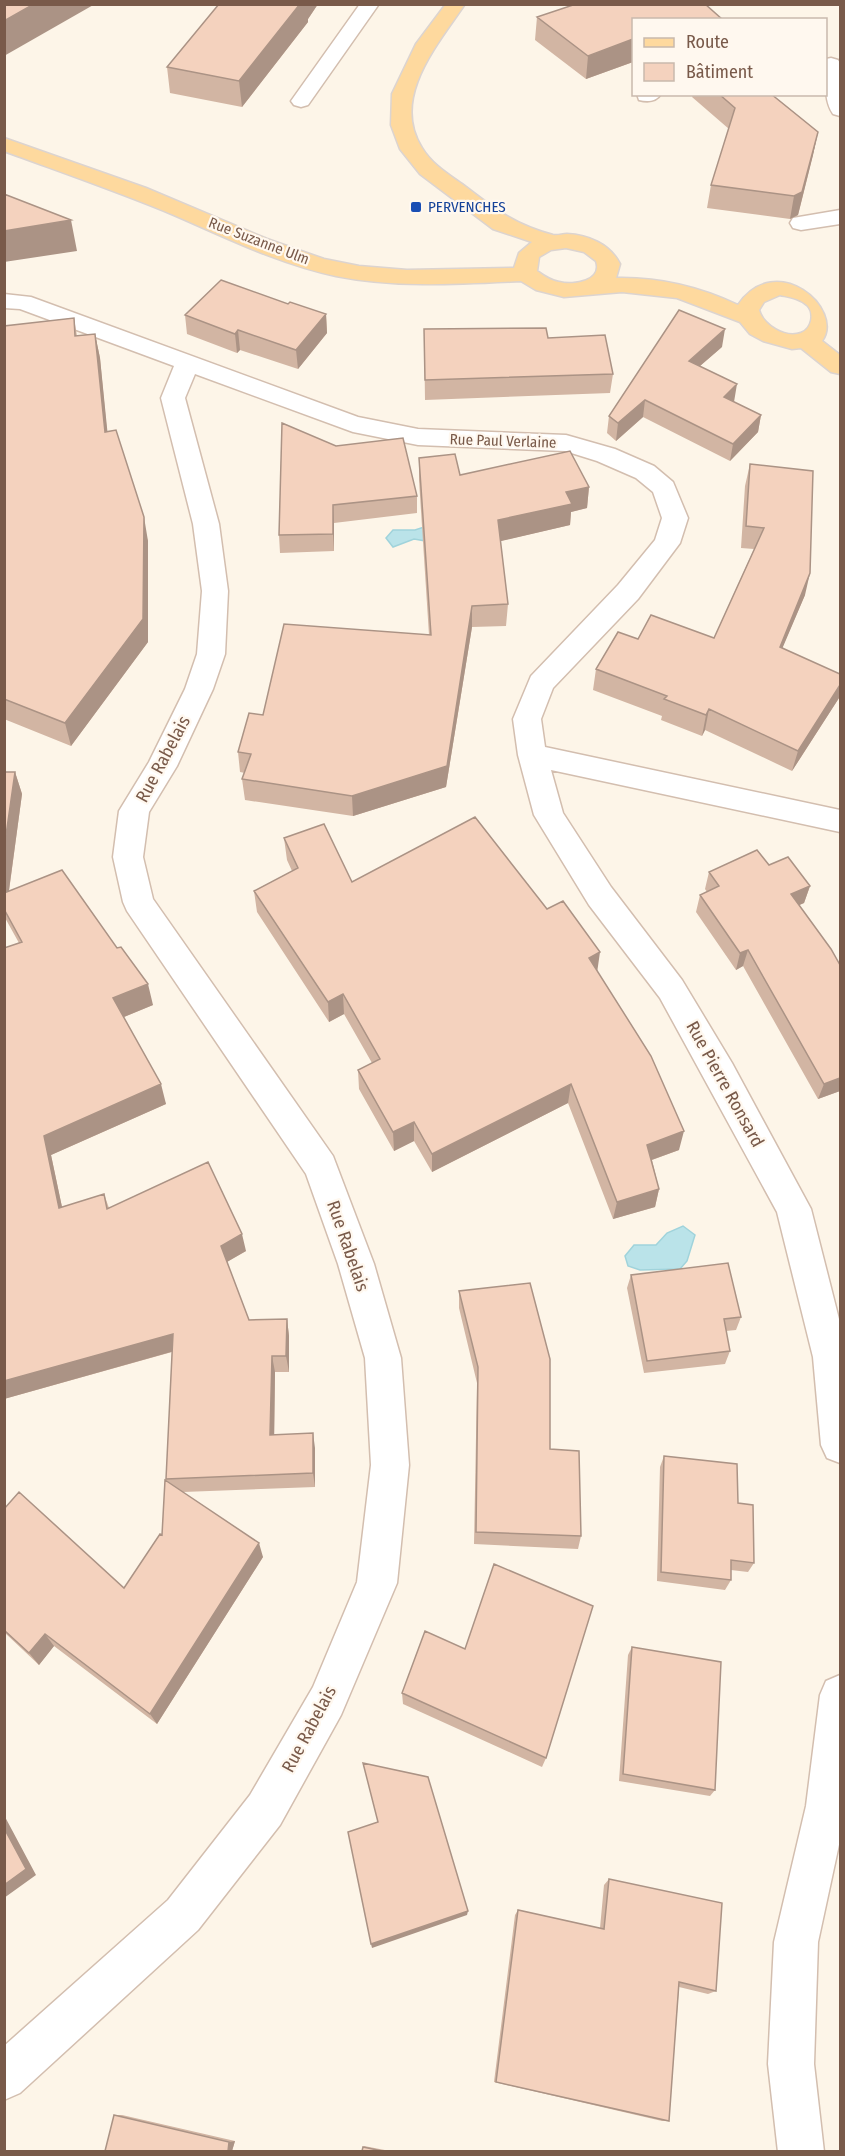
<svg xmlns="http://www.w3.org/2000/svg" width="845" height="2156" viewBox="0 0 845 2156" font-family="'Fira Sans Condensed',sans-serif">
  <style>
    .water { fill: #bae3e9; stroke: #a0d3db; stroke-width: 1.5 }
    .lines { fill: none; stroke-linecap: round; stroke-linejoin: round }
    .minor-casing { stroke: #d3beaf; stroke-width: 3 }
    .major-casing { stroke: #dcd4d0; stroke-width: 3 }
    .minor { fill: #fff; fill-rule: evenodd }
    .major { fill: #fed99e; fill-rule: evenodd }
    .wall { fill: #d2b5a3 }
    .shaded-wall { fill: #ab9385 }
    .building { fill: #f4d2be; stroke: #ab9385; stroke-width: 1.5 }
    .transit-dot { fill: #1a4fb4; stroke: #fff8ef; stroke-width: 2 }
    .labels { text-anchor: middle; dominant-baseline: central; stroke-width: 4.5; stroke-linejoin: round; paint-order: stroke }
    .far-transit-label { font-size: 15px; fill: #164399; stroke: #fff8ef; text-anchor: start }
    .far-street-label { font-size: 15px; fill: #795a4a; stroke: #fff8ef }
    .street-label { font-size: 18px; fill: #795a4a; stroke: #fff8ef }
  </style>
  <rect width="100%" height="100%" fill="#fdf5e8"/>
  <path class="water" d="M 427,526 L 426,541 L 414,539 L 393,547 L 386,538 L 393,530 L 415,530 Z
    M 683,1226 L 695,1235 L 687,1261 L 680,1269 L 640,1270 L 628,1266 L 625,1256 L 634,1245 L 656,1245 L 667,1233 Z"/>
  <g class="lines">
    <g class="minor-casing">
      <path id="minor" d="M 360,4 L 379,4 L 308,105 L 301,107 L 294,105 L 291,101 Z
        M 831,58 L 838,60 L 840,63 L 840,116 L 833,114 C 823,100 826,76 826,59 Z
        M 637,94 L 661,94 C 656,102 647,102 639,100 Z
        M 840,210 L 840,224 L 801,230 L 793,228 L 790,223 L 793,218 Z
        M 4,294 L 31,297 L 358,417 L 418,429 L 566,435 L 615,449 L 654,466 L 673,482 L 688,518 L 680,543 L 638,599 L 553,688 L 541,719 L 545,747 L 840,810 L 840,832 L 551,770 L 563,813 L 611,887 L 682,980 L 732,1063 L 811,1209 L 840,1323 L 840,1463 L 827,1458 L 821,1445 L 813,1357 L 777,1212 L 660,998 L 589,905 L 534,815 L 518,755 L 513,719 L 531,676 L 618,585 L 655,540 L 662,518 L 653,492 L 636,478 L 597,461 L 565,451 L 418,445 L 353,432 L 195,374 L 185,398 L 219,524 L 228,591 L 225,654 L 213,689 L 177,766 L 149,812 L 143,857 L 153,899 L 333,1156 L 374,1264 L 401,1358 L 409,1465 L 397,1583 L 341,1715 L 280,1825 L 198,1930 L 20,2093 L 4,2100 L 4,2046 L 168,1900 L 250,1795 L 313,1687 L 357,1582 L 371,1465 L 365,1358 L 338,1264 L 306,1174 L 127,911 L 123,902 L 113,857 L 119,811 L 149,762 L 185,689 L 197,654 L 202,591 L 193,524 L 161,398 L 174,366 L 20,309 L 4,308 Z
        M 840,1675 L 840,1840 L 818,1942 L 814,2064 L 824,2152 L 778,2152 L 768,2064 L 774,1942 L 806,1806 L 820,1695 L 826,1681 Z"/>
    </g>
    <g class="major-casing">
      <path id="major" d="M 446,4 L 465,4 C 438,44 390,98 422,148 C 432,165 451,176 466,187 C 496,210 515,225 553,235 C 558,236 562,234 567,234 C 588,235 610,244 620,264 L 616,278 C 659,277 700,287 738,305 C 776,249 845,309 822,341 L 840,355 L 840,374 L 831,372 L 801,348 L 792,349 L 763,341 L 750,334 L 740,322 L 677,298 L 622,292 L 564,297 L 536,290 L 521,281 C 459,284 396,288 336,276 C 279,264 227,238 174,215 C 119,192 61,172 4,151 L 4,138 L 146,188 L 267,239 L 324,259 L 359,266 L 407,270 L 514,268 L 519,253 L 532,242 L 493,229 L 420,174 L 400,149 L 391,125 L 392,94 L 416,44 ZM 566,248 L 584,252 L 596,261 C 603,281 574,286 559,282 C 551,281 544,276 537,271 L 539,257 L 551,250 ZM 780,295 C 789,297 799,298 807,305 C 815,313 812,329 801,333 C 785,339 763,325 759,310 L 764,302 Z"/>
    </g>
    <use href="#minor" class="minor"/>
    <use href="#major" class="major"/>
  </g>
  <path class="wall" d="M 219,4 L 318,4 L 308,19 L 308,22 L 242,107 L 170,93 L 167,67 Z
    M 537,17 L 633,20 L 633,62 L 586,79 L 535,40 Z
    M 693,94 L 771,94 L 818,132 L 813,155 L 798,215 L 790,219 L 707,208 L 711,185 L 729,129 L 692,97 Z
    M 288,304 L 326,314 L 327,333 L 298,369 L 240,350 L 237,353 L 187,334 L 185,315 Z
    M 74,318 L 77,336 L 95,334 L 100,358 L 107,432 L 148,541 L 148,642 L 71,746 L 4,719 L 4,326 Z
    M 424,329 L 548,338 L 613,374 L 610,393 L 425,400 Z
    M 722,347 L 700,366 L 734,402 L 761,415 L 758,432 L 730,461 L 643,417 L 616,441 L 607,433 L 609,416 Z
    M 282,423 L 417,496 L 417,513 L 334,523 L 334,551 L 280,553 L 279,535 Z
    M 419,458 L 460,475 L 589,487 L 587,508 L 571,512 L 570,525 L 500,541 L 508,604 L 506,626 L 472,627 L 446,787 L 353,816 L 245,800 L 242,779 L 245,773 L 240,772 L 238,752 L 263,715 L 429,635 L 419,480 Z
    M 750,464 L 805,595 L 782,648 L 839,698 L 792,771 L 705,730 L 702,736 L 661,720 L 662,716 L 593,690 L 596,669 L 638,639 L 714,638 L 754,549 L 741,548 L 745,486 Z
    M 4,772 L 15,772 L 22,794 L 9,891 L 153,1005 L 124,1017 L 166,1104 L 51,1155 L 62,1207 L 104,1194 L 109,1208 L 246,1251 L 227,1262 L 249,1320 L 287,1319 L 289,1336 L 289,1372 L 275,1372 L 274,1435 L 315,1448 L 315,1487 L 183,1492 L 263,1557 L 157,1724 L 54,1646 L 39,1665 L 4,1632 L 4,1509 L 124,1588 L 162,1535 L 166,1480 L 166,1479 L 172,1352 L 4,1399 L 4,948 L 19,943 L 4,916 Z
    M 284,838 L 352,882 L 597,971 L 679,1150 L 652,1160 L 659,1189 L 655,1207 L 613,1219 L 568,1103 L 432,1172 L 414,1141 L 394,1151 L 359,1089 L 358,1070 L 372,1063 L 344,1014 L 329,1022 L 257,912 L 254,891 L 292,871 L 287,860 Z
    M 769,865 L 810,886 L 804,903 L 799,905 L 840,1091 L 818,1099 L 743,966 L 736,970 L 696,912 L 700,895 L 707,892 L 705,889 L 709,872 Z
    M 631,1275 L 741,1317 L 736,1330 L 726,1331 L 730,1351 L 725,1364 L 644,1373 L 627,1288 Z
    M 459,1291 L 581,1536 L 578,1549 L 474,1544 L 477,1383 L 459,1308 Z
    M 664,1456 L 754,1563 L 748,1572 L 731,1570 L 731,1580 L 725,1590 L 657,1581 L 660,1467 Z
    M 632,1647 L 715,1790 L 710,1796 L 619,1781 L 628,1655 Z
    M 465,1649 L 546,1758 L 542,1767 L 403,1704 L 402,1693 Z
    M 609,1879 L 716,1991 L 708,1994 L 679,1987 L 669,2121 L 662,2121 L 494,2082 L 515,1915 L 518,1910 L 600,1928 L 604,1885 Z
    M 114,2115 L 122,2115 L 235,2141 L 232,2151 Z
    M 364,2146 L 390,2151 L 362,2151 L 363,2147 Z"/>
  <path class="shaded-wall" d="M 34,4 L 95,4 L 4,56 L 4,21 Z
    M 300,4 L 318,4 L 308,19 L 308,22 L 242,107 L 239,81 Z
    M 633,39 L 633,62 L 586,79 L 588,56 Z
    M 818,132 L 813,155 L 798,215 L 790,219 L 794,196 Z
    M 71,220 L 77,251 L 4,262 L 4,231 Z
    M 326,314 L 327,333 L 298,369 L 296,350 Z
    M 725,329 L 722,347 L 686,378 L 689,361 Z
    M 238,330 L 240,350 L 237,353 L 235,334 Z
    M 95,334 L 100,358 L 110,457 L 105,432 Z
    M 737,384 L 734,402 L 724,397 Z
    M 645,400 L 643,417 L 616,441 L 618,423 Z
    M 761,415 L 758,432 L 730,461 L 733,444 Z
    M 589,487 L 587,508 L 571,512 L 570,525 L 497,542 L 498,520 L 566,492 Z
    M 333,505 L 334,523 L 334,551 L 333,534 Z
    M 144,517 L 148,541 L 148,642 L 71,746 L 65,723 Z
    M 810,573 L 805,595 L 774,668 L 780,647 Z
    M 472,606 L 472,627 L 446,787 L 353,816 L 352,796 Z
    M 840,685 L 840,694 L 839,698 L 792,771 L 798,751 Z
    M 709,709 L 705,730 L 702,736 L 706,715 Z
    M 15,772 L 22,794 L 6,912 L 4,909 L 4,849 Z
    M 810,886 L 804,903 L 786,911 L 791,894 Z
    M 748,950 L 743,966 L 736,970 L 740,953 Z
    M 600,952 L 597,973 L 589,958 Z
    M 148,984 L 153,1005 L 119,1019 L 113,998 Z
    M 343,994 L 344,1014 L 329,1022 L 328,1002 Z
    M 840,1078 L 840,1091 L 818,1099 L 824,1084 Z
    M 161,1084 L 166,1104 L 51,1155 L 66,1226 L 59,1208 L 44,1136 Z
    M 571,1084 L 568,1103 L 432,1172 L 432,1154 Z
    M 414,1122 L 414,1141 L 394,1151 L 393,1132 Z
    M 684,1131 L 679,1150 L 643,1163 L 647,1145 Z
    M 659,1189 L 655,1207 L 613,1219 L 617,1202 Z
    M 242,1234 L 246,1251 L 225,1263 L 221,1246 Z
    M 287,1319 L 289,1336 L 289,1372 L 286,1356 Z
    M 173,1334 L 178,1350 L 4,1399 L 4,1381 Z
    M 272,1356 L 275,1372 L 274,1449 L 270,1435 Z
    M 313,1433 L 315,1448 L 315,1487 L 313,1473 Z
    M 259,1543 L 263,1557 L 157,1724 L 150,1714 Z
    M 45,1634 L 54,1646 L 39,1665 L 29,1653 Z
    M 4,1815 L 36,1875 L 4,1898 Z
    M 468,1911 L 467,1915 L 372,1948 L 371,1944 Z
    M 235,2141 L 232,2151 L 228,2151 L 229,2142 Z"/>
  <path class="building" d="M 4,4 L 34,4 L 4,21 Z
    M 219,4 L 300,4 L 239,81 L 167,67 Z
    M 576,4 L 705,4 L 723,20 L 633,20 L 633,39 L 588,56 L 537,17 Z
    M 719,94 L 771,94 L 818,132 L 802,192 L 794,196 L 711,185 L 735,108 Z
    M 4,194 L 71,220 L 4,231 Z
    M 221,280 L 288,304 L 290,302 L 326,314 L 296,350 L 238,330 L 235,334 L 185,315 Z
    M 679,310 L 725,329 L 689,361 L 737,384 L 724,397 L 761,415 L 733,444 L 645,400 L 618,423 L 609,416 Z
    M 74,318 L 75,336 L 95,334 L 105,432 L 116,430 L 144,517 L 143,619 L 65,723 L 4,699 L 4,326 Z
    M 546,328 L 548,338 L 605,335 L 613,374 L 425,380 L 424,329 Z
    M 282,423 L 336,446 L 403,438 L 417,496 L 333,505 L 333,534 L 279,535 Z
    M 570,451 L 589,487 L 566,492 L 572,504 L 498,520 L 508,604 L 472,606 L 447,766 L 352,796 L 242,779 L 251,754 L 238,752 L 249,713 L 263,715 L 284,624 L 431,635 L 419,458 L 455,454 L 460,475 Z
    M 750,464 L 813,471 L 810,573 L 780,647 L 840,674 L 840,685 L 798,751 L 709,709 L 706,715 L 664,699 L 667,696 L 596,669 L 618,632 L 638,639 L 651,615 L 714,638 L 764,528 L 746,526 Z
    M 4,772 L 15,772 L 4,849 Z
    M 475,817 L 547,909 L 563,901 L 600,952 L 589,958 L 651,1056 L 684,1131 L 647,1145 L 659,1189 L 617,1202 L 571,1084 L 432,1154 L 414,1122 L 393,1132 L 358,1070 L 380,1059 L 343,994 L 328,1002 L 254,891 L 298,868 L 284,838 L 324,824 L 352,882 Z
    M 757,850 L 769,865 L 788,857 L 810,886 L 791,894 L 831,949 L 840,965 L 840,1078 L 824,1084 L 748,950 L 740,953 L 700,895 L 719,886 L 709,872 Z
    M 62,870 L 117,948 L 121,947 L 148,984 L 113,998 L 161,1084 L 44,1136 L 59,1208 L 104,1194 L 107,1209 L 208,1162 L 242,1234 L 221,1246 L 249,1320 L 287,1319 L 286,1356 L 272,1356 L 270,1435 L 313,1433 L 313,1473 L 166,1479 L 173,1334 L 4,1381 L 4,948 L 22,942 L 4,909 L 4,893 Z
    M 728,1263 L 741,1317 L 724,1319 L 730,1351 L 647,1361 L 631,1275 Z
    M 530,1283 L 550,1359 L 550,1449 L 579,1451 L 581,1536 L 476,1532 L 478,1367 L 459,1291 Z
    M 664,1456 L 737,1464 L 738,1503 L 753,1505 L 754,1563 L 731,1560 L 731,1580 L 661,1572 Z
    M 165,1480 L 259,1543 L 150,1714 L 45,1634 L 29,1653 L 4,1630 L 4,1509 L 19,1492 L 124,1588 L 160,1534 L 162,1535 Z
    M 494,1564 L 593,1606 L 546,1758 L 402,1693 L 425,1631 L 465,1649 Z
    M 632,1647 L 721,1662 L 715,1790 L 623,1774 Z
    M 363,1763 L 428,1777 L 468,1911 L 371,1944 L 348,1832 L 378,1822 Z
    M 4,1828 L 26,1869 L 4,1885 Z
    M 609,1879 L 722,1903 L 716,1991 L 679,1982 L 669,2121 L 496,2082 L 518,1910 L 604,1929 Z
    M 114,2115 L 229,2142 L 228,2151 L 105,2151 Z
    M 363,2147 L 382,2151 L 362,2151 Z"/>
  <rect class="transit-dot" x="410" y="201" width="12" height="12" rx="3"/>
  <g class="labels">
    <g class="far-transit-label">
      <text x="428" y="207">PERVENCHES</text>
    </g>
    <g class="far-street-label">
      <text transform="translate(259 241) rotate(21)">Rue Suzanne Ulm</text>
      <text transform="translate(503 441) rotate(2)">Rue Paul Verlaine</text>
    </g>
    <g class="street-label">
      <text transform="translate(163 759) rotate(-62)">Rue Rabelais</text>
      <text transform="translate(725 1084) rotate(61)">Rue Pierre Ronsard</text>
      <text transform="translate(348 1246) rotate(71)">Rue Rabelais</text>
      <text transform="translate(309 1729) rotate(-62)">Rue Rabelais</text>
    </g>
  </g>
  <rect width="845" height="2156" fill="none" stroke="#795a4a" stroke-width="12"/>
  <rect x="632" y="18" width="195" height="78" fill="#fff8ef" stroke="#c9b9ad" stroke-width="1.5"/>
  <rect x="644" y="38" width="30" height="9" fill="#fed99e" stroke="#c9b9ad" stroke-width="1.5"/>
  <text x="686" y="48" font-size="18" fill="#795a4a">Route</text>
  <rect x="644" y="63" width="30" height="18" fill="#f4d2be" stroke="#c9b9ad" stroke-width="1.5"/>
  <text x="686" y="78" font-size="18" fill="#795a4a">Bâtiment</text>
</svg>
